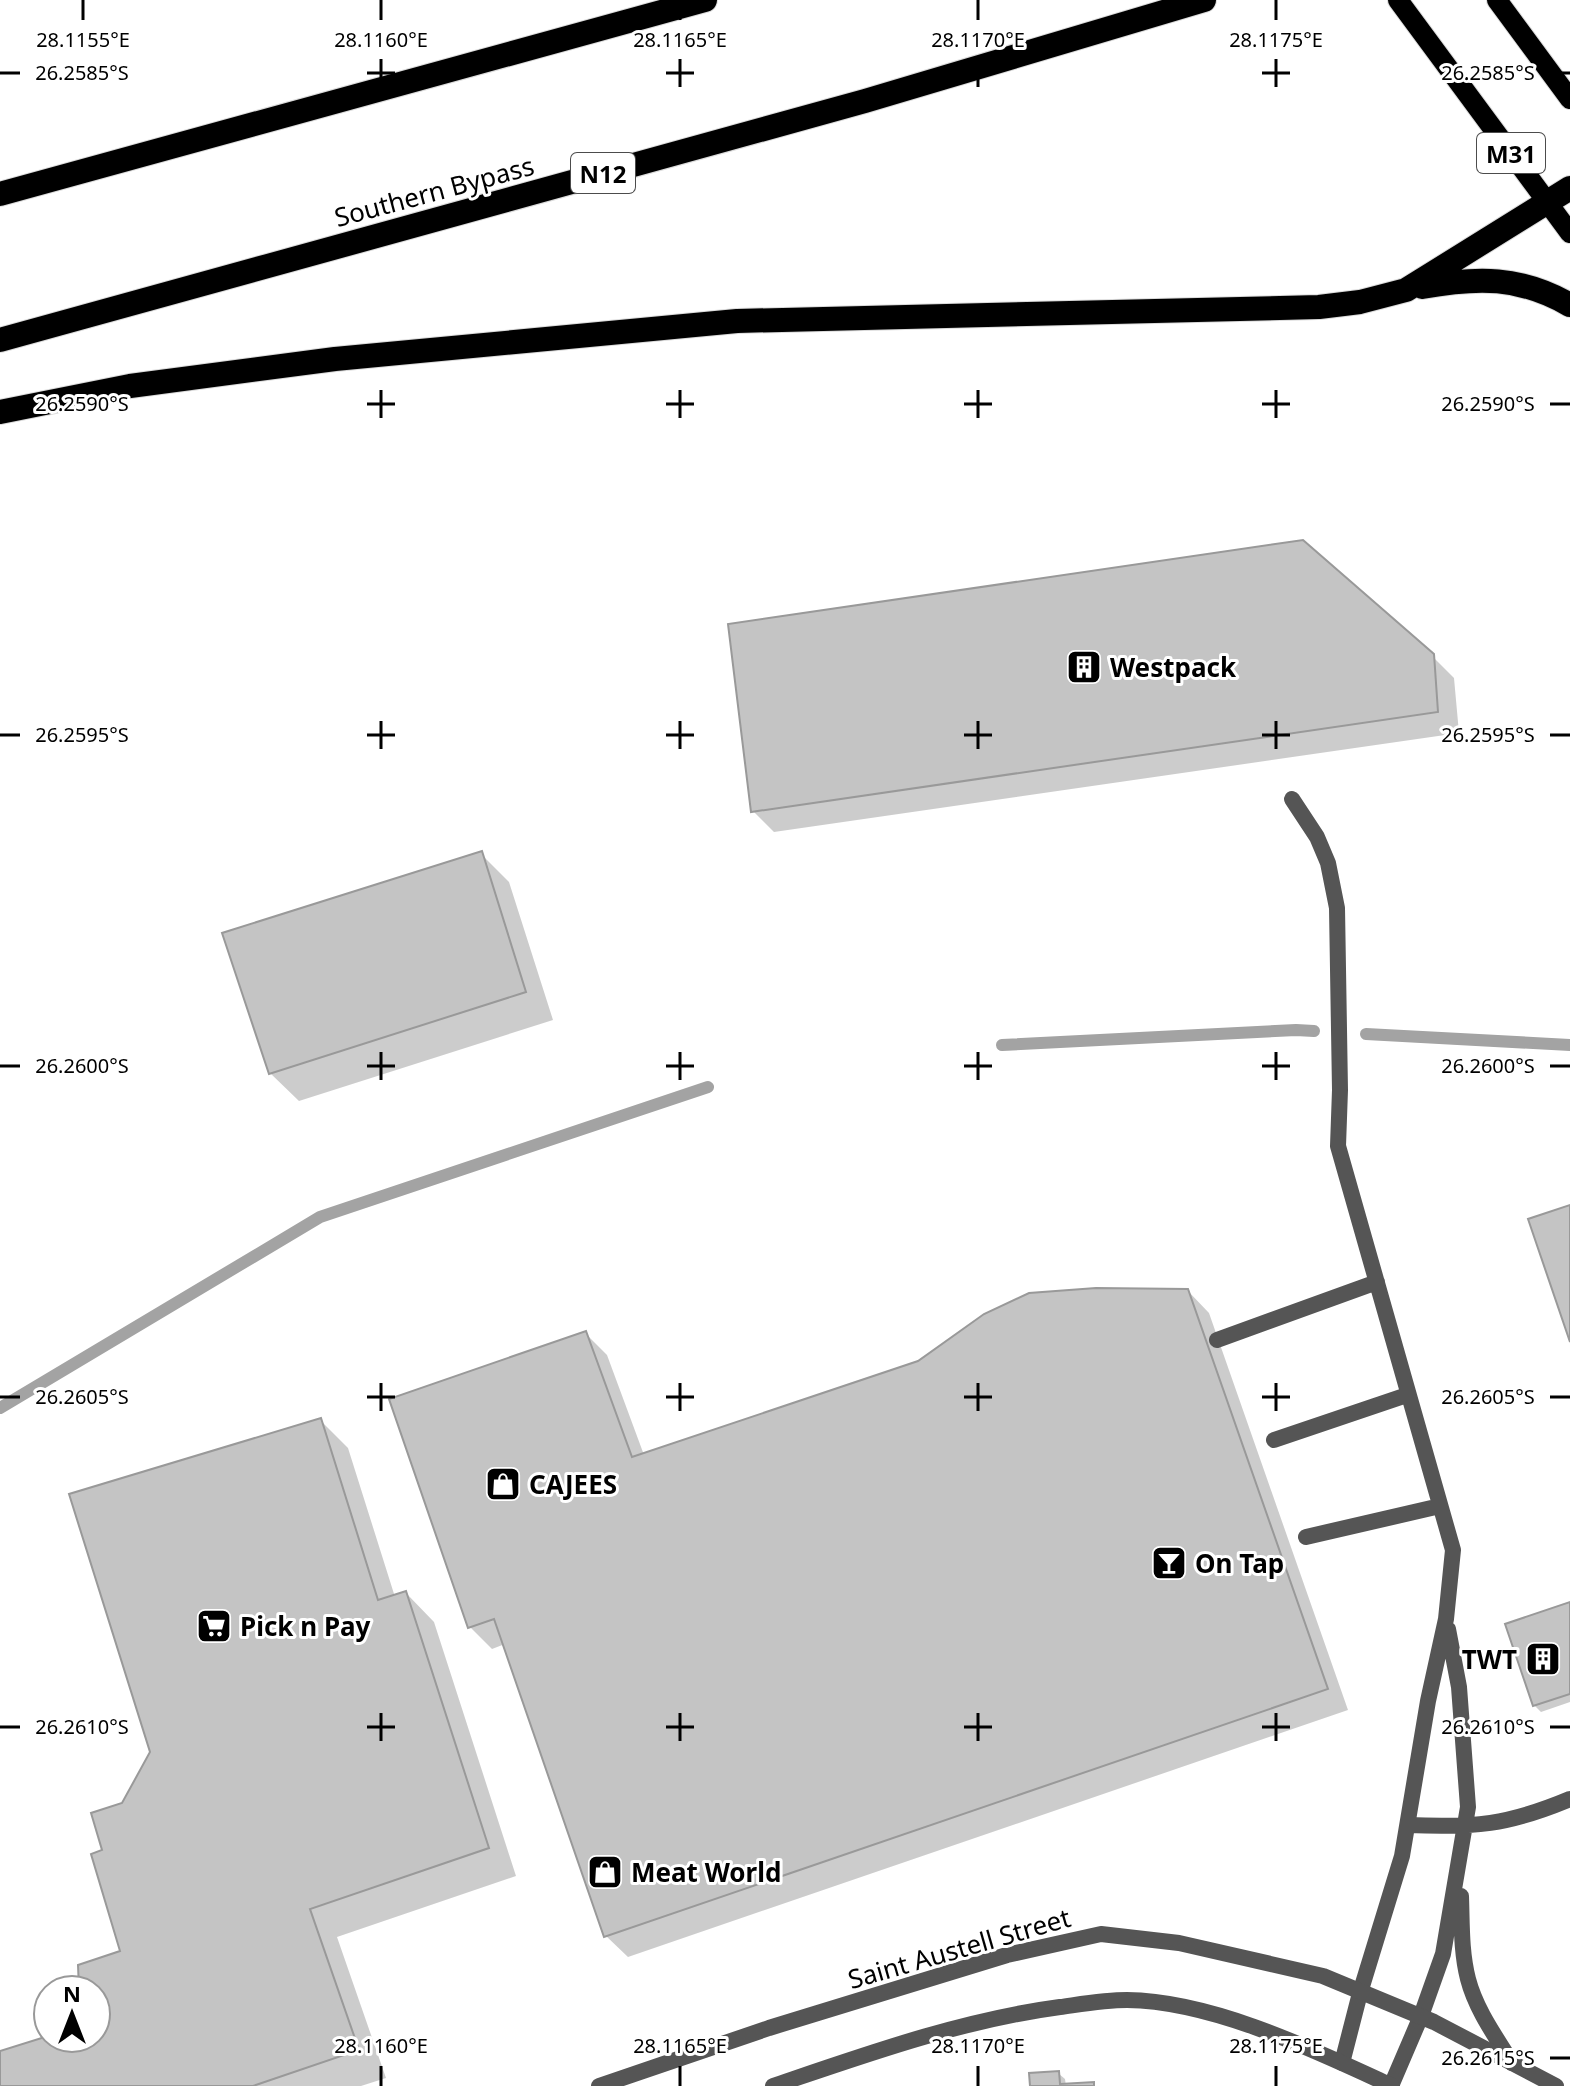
<svg xmlns="http://www.w3.org/2000/svg" width="1570" height="2086" viewBox="0 0 1570 2086" font-family="'Noto Sans',sans-serif">
  <style>
    .shadow { fill: #0003 }
    .lines { fill: none; stroke-linecap: round; stroke-linejoin: round }
    .stream { stroke: #a3a3a3; stroke-width: 12 }
    .building { fill: #c4c4c4; stroke: #999; stroke-width: 2 }
    .primary-casing { stroke: #dbdbdb; stroke-width: 22 }
    .motorway-casing { stroke: #dbdbdb; stroke-width: 26 }
    .service { stroke: #555; stroke-width: 16 }
    .tertiary { stroke: #555; stroke-width: 16 }
    .primary { stroke: #000; stroke-width: 20 }
    .motorway { stroke: #000; stroke-width: 24 }
    .ticks { fill: none; stroke: #000; stroke-width: 3 }
    .labels { text-anchor: middle; dominant-baseline: central; stroke-width: 6; stroke-linejoin: round; paint-order: stroke }
    .shield { fill: #fff; stroke: #4c4c4c; stroke-width: 2 }
    .shield-label { font-size: 24px; font-weight: bold; fill: #000 }
    .street-label { font-size: 26px; fill: #000; stroke: #fff }
    .poi-label { font-size: 26px; font-weight: bold; fill: #000; stroke: #fff; text-anchor: start }
    .ticks-label { font-size: 20px; text-anchor: middle; fill: #000; stroke: #fff; stroke-width: 6; stroke-linejoin: round; paint-order: stroke }
  </style>
  <rect width="100%" height="100%" fill="#fff"/>
  <path class="shadow" d="M 1432,656 L 1454,678 L 1459,733 L 774,832 L 753,811 Z
    M 481,854 L 509,882 L 553,1020 L 299,1101 L 270,1073 Z
    M 1188,1291 L 1209,1313 L 1348,1710 L 628,1957 L 606,1936 L 505,1644 L 492,1649 L 470,1627 L 585,1333 L 607,1355 L 644,1455 Z
    M 320,1420 L 348,1448 L 395,1597 L 406,1593 L 434,1622 L 516,1876 L 337,1937 L 386,2078 L 361,2086 L 0,2086 L 0,2053 L 96,2038 L 96,1990 L 81,1990 L 122,1952 L 105,1852 L 123,1805 Z
    M 1570,1604 L 1570,1702 L 1541,1712 L 1534,1705 Z
    M 1058,2073 L 1065,2079 L 1066,2086 L 1093,2084 L 1095,2086 L 1032,2086 Z"/>
  <g class="lines">
    <path class="stream" d="M 1366,1034 L 1570,1045
      M 1002,1045 L 1296,1030 L 1314,1031
      M 0,1408 L 320,1217 L 708,1087"/>
  </g>
  <path class="building" d="M 1303,540 L 1434,654 L 1438,712 L 751,812 L 728,624 Z
    M 482,851 L 526,992 L 269,1074 L 222,933 Z
    M 1570,1205 L 1570,1342 L 1528,1219 Z
    M 1096,1288 L 1188,1289 L 1328,1689 L 604,1937 L 494,1619 L 468,1628 L 389,1399 L 586,1331 L 632,1457 L 918,1361 L 984,1314 L 1029,1293 Z
    M 321,1418 L 378,1600 L 406,1591 L 489,1848 L 310,1909 L 359,2050 L 253,2086 L 0,2086 L 0,2051 L 48,2036 L 96,2038 L 96,1990 L 79,1990 L 78,1965 L 120,1951 L 91,1854 L 102,1850 L 91,1813 L 122,1803 L 150,1752 L 69,1494 Z
    M 1570,1602 L 1570,1694 L 1533,1706 L 1505,1624 Z
    M 1059,2071 L 1060,2084 L 1094,2082 L 1094,2086 L 1030,2086 L 1029,2073 Z"/>
  <g class="lines">
    <g class="primary-casing">
      <path id="primary" d="M 1398,0 L 1570,233
        M 1497,0 L 1570,99"/>
    </g>
    <g class="motorway-casing">
      <path id="motorway" d="M 0,194 L 705,0
        M 1422,287 C 1477,277 1520,276 1570,305
        M 0,340 L 865,101 L 1204,0
        M 0,412 L 130,386 L 335,359 L 737,321 L 1319,307 L 1360,302 L 1406,290 L 1570,188"/>
    </g>
    <path class="service" d="M 1292,799 L 1317,837 L 1328,863 L 1337,908 L 1340,1090 L 1338,1146 L 1453,1550 L 1446,1619 L 1428,1701 L 1402,1856 L 1360,1993 L 1342,2063
      M 1217,1340 L 1377,1282
      M 1274,1440 L 1407,1395
      M 1306,1537 L 1440,1506
      M 1408,1825 C 1474,1828 1508,1825 1570,1799
      M 1461,1896 C 1462,1924 1461,1952 1468,1979 C 1476,2010 1496,2037 1512,2063
      M 1391,2086 L 1421,2016 L 1443,1954 L 1468,1807 L 1459,1687 L 1448,1629"/>
    <path class="tertiary" d="M 599,2086 L 769,2028 L 1007,1955 L 1101,1934 L 1179,1943 L 1323,1976 L 1434,2022 L 1556,2086
      M 773,2086 C 867,2054 962,2020 1060,2007 C 1082,2004 1105,2000 1127,2000 C 1213,2001 1314,2050 1392,2086"/>
    <use href="#primary" class="primary"/>
    <use href="#motorway" class="motorway"/>
  </g>
  <path class="ticks" d="M 83,0 L 83,20M 381,0 L 381,20M 680,0 L 680,20M 978,0 L 978,20M 1276,0 L 1276,20M 381,59 L 381,87M 680,59 L 680,87M 978,59 L 978,87M 1276,59 L 1276,87M 0,73 L 20,73M 367,73 L 395,73M 666,73 L 694,73M 964,73 L 992,73M 1262,73 L 1290,73M 1550,73 L 1570,73M 381,390 L 381,418M 680,390 L 680,418M 978,390 L 978,418M 1276,390 L 1276,418M 0,404 L 20,404M 367,404 L 395,404M 666,404 L 694,404M 964,404 L 992,404M 1262,404 L 1290,404M 1550,404 L 1570,404M 381,721 L 381,749M 680,721 L 680,749M 978,721 L 978,749M 1276,721 L 1276,749M 0,735 L 20,735M 367,735 L 395,735M 666,735 L 694,735M 964,735 L 992,735M 1262,735 L 1290,735M 1550,735 L 1570,735M 381,1052 L 381,1080M 680,1052 L 680,1080M 978,1052 L 978,1080M 1276,1052 L 1276,1080M 0,1066 L 20,1066M 367,1066 L 395,1066M 666,1066 L 694,1066M 964,1066 L 992,1066M 1262,1066 L 1290,1066M 1550,1066 L 1570,1066M 381,1383 L 381,1411M 680,1383 L 680,1411M 978,1383 L 978,1411M 1276,1383 L 1276,1411M 0,1397 L 20,1397M 367,1397 L 395,1397M 666,1397 L 694,1397M 964,1397 L 992,1397M 1262,1397 L 1290,1397M 1550,1397 L 1570,1397M 381,1713 L 381,1741M 680,1713 L 680,1741M 978,1713 L 978,1741M 1276,1713 L 1276,1741M 0,1727 L 20,1727M 367,1727 L 395,1727M 666,1727 L 694,1727M 964,1727 L 992,1727M 1262,1727 L 1290,1727M 1550,1727 L 1570,1727M 1550,2058 L 1570,2058M 381,2066 L 381,2086M 680,2066 L 680,2086M 978,2066 L 978,2086M 1276,2066 L 1276,2086"/>
  <defs>
    <g id="building-square" transform="scale(1.8)"><rect x="-9" y="-9" width="18" height="18" rx="4" fill="#000" stroke="#fff"/><path d="M-4-6H4V6H1V3H-1V6H-4ZM-2.5-4.3h1.7v1.8h-1.7ZM.8-4.3h1.7v1.8H.8ZM-2.5-1h1.7V.8h-1.7ZM.8-1h1.7V.8H.8Z" fill="#fff"/></g>
    <g id="shop-square" transform="scale(1.8)"><rect x="-9" y="-9" width="18" height="18" rx="4" fill="#000" stroke="#fff"/><path d="M-5-2.5h2.3a2.7 3.5 0 0 1 5.4 0H5L5.5 6h-11ZM-1.5-2.5h3a1.5 2.3 0 0 0-3 0Z" fill="#fff"/></g>
    <g id="bar-square" transform="scale(1.8)"><rect x="-9" y="-9" width="18" height="18" rx="4" fill="#000" stroke="#fff"/><path d="M-6-5H6L.8 .8V4.5H3.5V6h-7V4.5H-.8V.8Z" fill="#fff"/></g>
    <g id="supermarket-square" transform="scale(1.8)"><rect x="-9" y="-9" width="18" height="18" rx="4" fill="#000" stroke="#fff"/><path d="M-6-5.5h2.5l.6 2H6L4.5 2H-2.5L-4.4-4H-6ZM-1.5 3.2a1.3 1.3 0 1 0 .1 0ZM3 3.2a1.3 1.3 0 1 0 .1 0Z" fill="#fff"/></g>
  </defs>
  <g fill-rule="evenodd">
    <use href="#building-square" x="1084" y="667"/>
    <use href="#shop-square" x="503" y="1484"/>
    <use href="#bar-square" x="1169" y="1563"/>
    <use href="#supermarket-square" x="214" y="1626"/>
    <use href="#building-square" x="1543" y="1659"/>
    <use href="#shop-square" x="605" y="1872"/>
  </g>
  <g class="labels">
    <g class="shield">
      <rect x="1477" y="133" width="68" height="40" rx="6"/>
      <rect x="571" y="153" width="64" height="40" rx="6"/>
    </g>
    <g class="shield-label">
      <text x="1511" y="153">M31</text>
      <text x="603" y="173">N12</text>
    </g>
    <g class="street-label">
      <text transform="translate(434 191) rotate(-15)">Southern Bypass</text>
      <text transform="translate(959 1948) rotate(-16)">Saint Austell Street</text>
    </g>
    <g class="poi-label">
      <text x="1110" y="667">Westpack</text>
      <text x="529" y="1484">CAJEES</text>
      <text x="1195" y="1563">On Tap</text>
      <text x="240" y="1626">Pick n Pay</text>
      <text x="1517" y="1659" text-anchor="end">TWT</text>
      <text x="631" y="1872">Meat World</text>
    </g>
  </g>
  <g class="ticks-label">
    <text x="83" y="47">28.1155°E</text>
    <text x="381" y="47">28.1160°E</text>
    <text x="680" y="47">28.1165°E</text>
    <text x="978" y="47">28.1170°E</text>
    <text x="1276" y="47">28.1175°E</text>
    <text x="82" y="80">26.2585°S</text>
    <text x="1488" y="80">26.2585°S</text>
    <text x="82" y="411">26.2590°S</text>
    <text x="1488" y="411">26.2590°S</text>
    <text x="82" y="742">26.2595°S</text>
    <text x="1488" y="742">26.2595°S</text>
    <text x="82" y="1073">26.2600°S</text>
    <text x="1488" y="1073">26.2600°S</text>
    <text x="82" y="1404">26.2605°S</text>
    <text x="1488" y="1404">26.2605°S</text>
    <text x="82" y="1734">26.2610°S</text>
    <text x="1488" y="1734">26.2610°S</text>
    <text x="381" y="2053">28.1160°E</text>
    <text x="680" y="2053">28.1165°E</text>
    <text x="978" y="2053">28.1170°E</text>
    <text x="1276" y="2053">28.1175°E</text>
    <text x="1488" y="2065">26.2615°S</text>
  </g>
  <g transform="translate(72 2014)"><circle r="38" fill="#ffffff" stroke="#999999" stroke-width="2"/>
  <path d="M0-6L14 30L0 20L-14 30Z" fill="#000000"/>
  <text y="-12" font-size="22" font-weight="bold" text-anchor="middle" fill="#000000">N</text>
  </g>
</svg>
